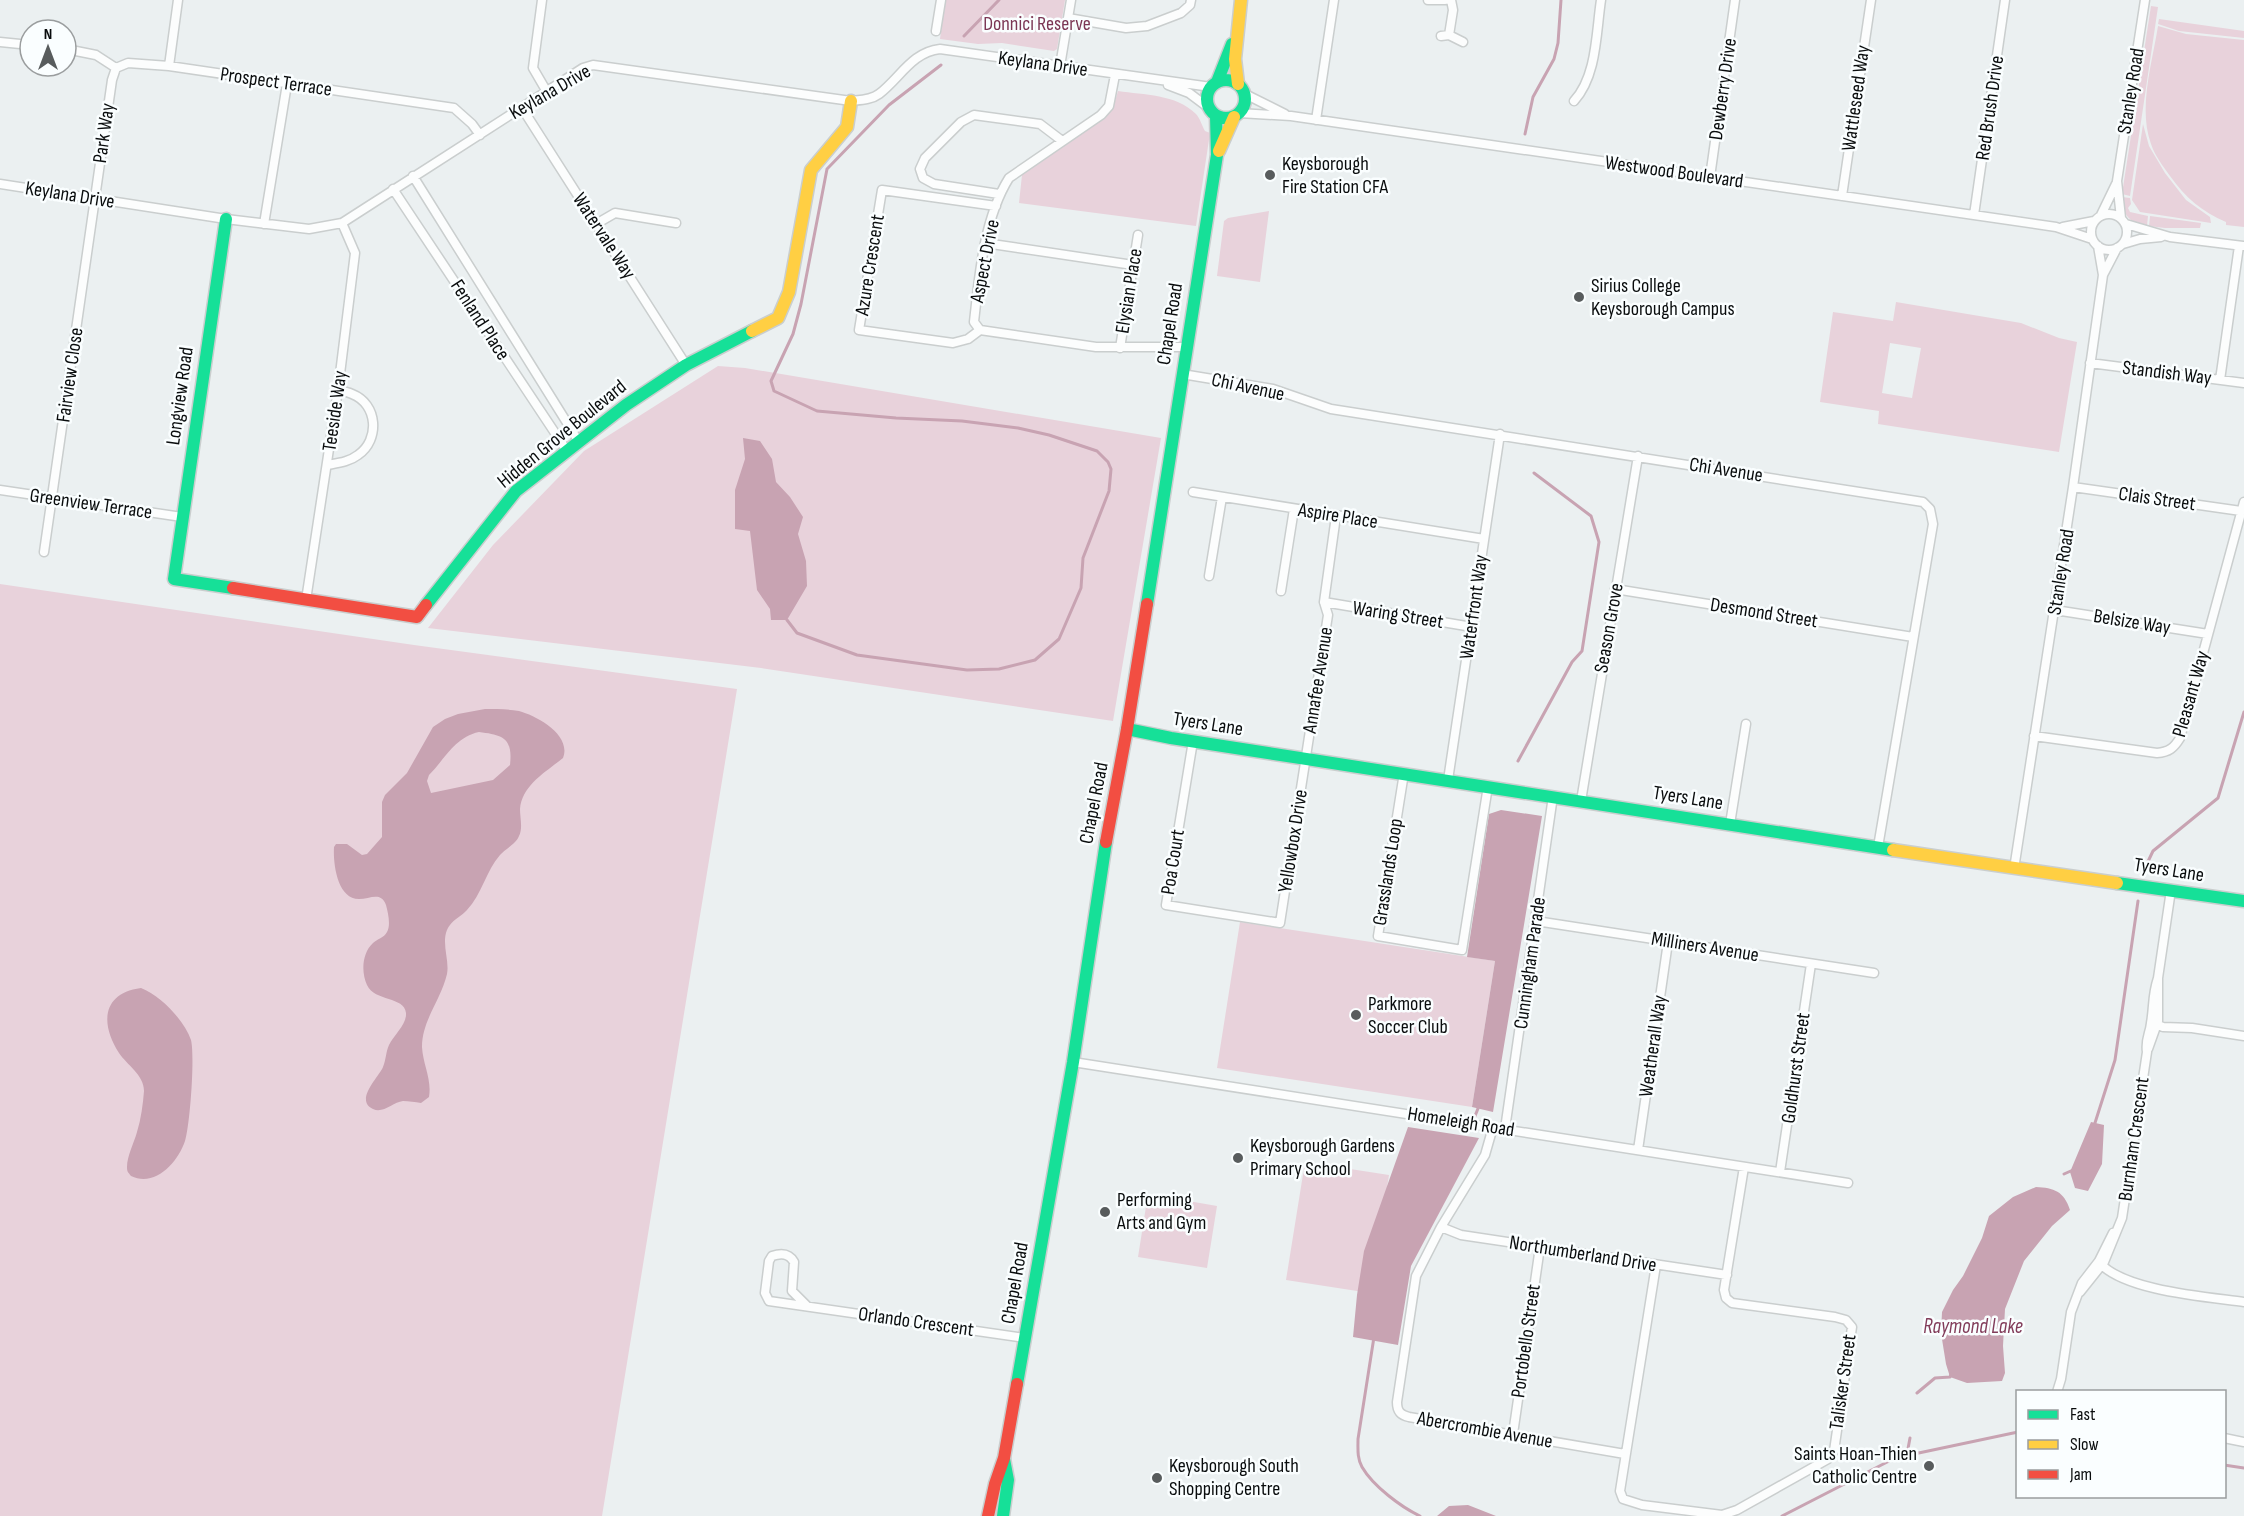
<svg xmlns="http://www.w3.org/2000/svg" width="2244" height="1516" viewBox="0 0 2244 1516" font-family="'Sofia Sans Condensed',sans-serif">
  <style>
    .green { fill: #e8d2db; fill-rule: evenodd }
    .water { fill: #c8a3b2; fill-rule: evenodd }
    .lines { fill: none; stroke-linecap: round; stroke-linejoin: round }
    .stream { stroke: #c8a3b2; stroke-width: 3 }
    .street-casing { stroke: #cacece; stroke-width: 11 }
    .fast-casing { stroke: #cacece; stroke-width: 15 }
    .slow-casing { stroke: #cacece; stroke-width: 15 }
    .jam-casing { stroke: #cacece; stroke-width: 15 }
    .street { stroke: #fcfdfd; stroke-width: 8 }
    .fast { stroke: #16e098; stroke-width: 12 }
    .slow { stroke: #ffcf43; stroke-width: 12 }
    .jam { stroke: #f24e42; stroke-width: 12 }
    .poi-dot { fill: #585c5d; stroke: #fafeff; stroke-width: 2 }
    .labels { text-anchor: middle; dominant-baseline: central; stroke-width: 5; stroke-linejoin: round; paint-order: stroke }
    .park-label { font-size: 20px; fill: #7b3654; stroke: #fafeff }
    .street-label { font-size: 20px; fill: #090c0d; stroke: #fafeff }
    .poi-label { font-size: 20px; fill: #090c0d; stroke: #fafeff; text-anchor: start }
    .water-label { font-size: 21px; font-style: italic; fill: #823c5a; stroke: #fafeff }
  </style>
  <rect width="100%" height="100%" fill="#ebf0f1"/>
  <path class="green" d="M 945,0 L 1065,0 L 1057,49 L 1054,51 L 1002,43 L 978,44 L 940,39 Z
    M 2151,6 L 2158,7 L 2130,196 L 2122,194 Z
    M 2159,19 L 2244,31 L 2244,38 L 2179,31 L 2158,24 Z
    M 2158,26 L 2186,34 L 2244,40 L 2244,227 L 2226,225 L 2226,222 C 2202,212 2185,197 2170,176 C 2163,166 2155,156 2151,144 C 2138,108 2152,64 2158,26 Z
    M 1118,91 C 1144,95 1176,94 1196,114 C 1200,118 1202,126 1205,131 L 1210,133 L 1196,226 L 1019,203 L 1022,175 L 1107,115 L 1113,108 Z
    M 2143,124 L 2149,146 L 2165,173 L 2186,200 L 2210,217 L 2211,223 L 2140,212 L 2132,200 Z
    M 2122,197 L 2130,198 L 2131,204 L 2128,208 L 2130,212 L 2148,216 L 2147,226 C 2126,220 2125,217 2122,197 Z
    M 1269,211 L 1260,282 L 1217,276 L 1224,221 L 1228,218 Z
    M 2150,216 L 2201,223 L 2200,228 L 2165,228 L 2149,226 Z
    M 1896,302 L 2021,323 L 2059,338 L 2077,342 L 2059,452 L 1878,424 L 1879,411 L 1820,402 L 1833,312 L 1893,321 ZM 1890,343 L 1921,348 L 1912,398 L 1882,393 Z
    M 718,366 L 745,368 L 1161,438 L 1113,721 L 761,668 L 428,628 L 493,545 L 584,451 Z
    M 0,584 L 414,645 L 737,689 L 602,1516 L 0,1516 Z
    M 1240,922 L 1495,961 L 1472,1107 L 1217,1068 Z
    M 1305,1162 L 1389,1175 L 1370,1293 L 1286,1280 Z
    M 1148,1194 L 1217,1206 L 1207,1268 L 1138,1257 Z"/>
  <path class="water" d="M 743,438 L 760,441 L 772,459 L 776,482 L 790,497 L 803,517 L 798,534 L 806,561 L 807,586 L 787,620 L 771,620 L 770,609 L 757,590 L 750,531 L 735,529 L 735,490 L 745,459 Z
    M 485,709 C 496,709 507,709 519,711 C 537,716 572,735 563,758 C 546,772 522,785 520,809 C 520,818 523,828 519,836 C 516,844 505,849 500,855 C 486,871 482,894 467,910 C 462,916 454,919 450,925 C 439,939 450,959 447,974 C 441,1000 422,1020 422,1047 C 423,1065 432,1079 429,1097 L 421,1103 C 415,1102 409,1101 403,1101 C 393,1102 383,1114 373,1109 C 354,1100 379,1077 383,1067 C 386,1060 386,1051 389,1045 C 394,1035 407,1024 406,1013 C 404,996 375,1002 367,985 C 361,972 362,953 373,943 C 377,939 384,938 387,932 C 391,925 388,913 386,905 C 381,891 370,899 359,899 C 337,899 333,863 334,847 L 336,844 L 347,844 L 362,855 L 367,854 L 382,837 L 382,802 L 385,795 L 407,773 L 433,727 L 445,719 L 458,714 ZM 479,732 C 503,735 513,738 510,765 L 493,780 L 431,793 L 427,781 L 429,775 C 445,759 455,737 479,732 Z
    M 1501,810 L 1542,816 L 1493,1112 L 1472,1107 L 1495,961 L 1467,957 L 1489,814 Z
    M 141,988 C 161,996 184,1020 191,1040 C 195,1056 190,1125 185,1141 C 178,1162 155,1188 131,1176 C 128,1172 127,1172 127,1167 C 127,1156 134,1143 137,1132 C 141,1119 143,1104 144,1091 C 144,1075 127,1065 119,1053 C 100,1024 102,993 141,988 Z
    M 2091,1122 L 2104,1125 L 2102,1164 L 2088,1191 L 2075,1188 L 2070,1172 Z
    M 1408,1127 L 1479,1138 L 1411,1266 L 1398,1345 L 1353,1337 L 1357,1295 L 1364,1251 Z
    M 2036,1187 C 2054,1188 2064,1191 2070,1210 L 2052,1226 L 2024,1261 L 2005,1309 L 2003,1346 L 2005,1373 L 2002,1381 L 1967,1383 L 1950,1377 L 1946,1364 L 1941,1333 L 1942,1312 L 1953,1290 L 1963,1276 L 1982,1238 L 1989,1216 L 2013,1197 Z
    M 1468,1505 L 1496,1516 L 1437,1516 L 1449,1506 Z"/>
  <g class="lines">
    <path class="stream" d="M 964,36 L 999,0
      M 1525,134 L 1533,97 L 1554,59 L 1558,43 L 1561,0
      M 787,620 L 797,633 L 857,655 L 967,670 L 999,669 L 1035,660 L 1059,639 L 1081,588 L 1083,558 L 1109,491 L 1111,469 L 1108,462 L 1097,451 L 1049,435 L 1018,428 L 962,421 L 896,418 L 817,411 L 774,391 L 771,381 L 793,334 L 801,304 L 827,169 L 889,105 L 941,65
      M 1518,761 L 1572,662 L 1582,651 L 1599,542 L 1591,516 L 1534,473
      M 2143,872 L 2153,851 L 2218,798 L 2244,712
      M 1475,1116 L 1479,1106
      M 2094,1126 L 2115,1060 L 2138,901
      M 2064,1174 L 2073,1170
      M 1374,1337 L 1358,1439 C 1358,1449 1357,1458 1362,1467 C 1373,1486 1401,1507 1420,1516
      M 1917,1393 L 1935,1378 L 1950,1377 L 1951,1374
      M 1907,1454 L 1910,1438
      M 2224,1465 L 2244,1468
      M 1782,1516 L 1895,1458 L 2018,1432"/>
    <g class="street-casing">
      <path id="street" d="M 542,0 L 533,68 L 547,92
        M 1428,0 L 1445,0
        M 1068,18 L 1126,28 L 1147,26 L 1181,13 L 1190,5 L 1191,0
        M 936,31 L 941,0
        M 1449,35 L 1453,10 L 1451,0
        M 1441,36 L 1449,35 L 1463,42
        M 0,42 L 30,45
        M 66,49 L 96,55 L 116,68 L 128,63 L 169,66 L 454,108 L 472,124 L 480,135
        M 169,66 L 178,0
        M 1060,66 L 1071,0
        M 1115,75 L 1109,106 L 1101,115 L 1009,178 C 984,218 979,276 974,322 L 980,330 L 1096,347 L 1186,347
        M 1168,85 L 1189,93 L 1209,108
        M 1245,94 L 1285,114
        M 1574,101 C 1597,76 1596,33 1601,0
        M 522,108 L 686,365
        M 1239,113 L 1291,116 L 2056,227 L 2092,239
        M 1316,120 L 1334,0
        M 413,176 L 579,442
        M 1710,177 L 1735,0
        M 0,184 L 226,219 L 309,229 L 342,223 L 583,68 L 593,65 L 851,101 C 860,100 871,100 879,94 C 900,78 912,52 940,49 L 1211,87
        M 393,189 L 567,451
        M 999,194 L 934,184 L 923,178 L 920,169 L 925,158 L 961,122 L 974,115 L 1040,124 L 1061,140
        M 1842,196 L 1871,0
        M2091 232a18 18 0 1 1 36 0a18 18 0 1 1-36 0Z
        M 1974,215 L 2005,0
        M 2101,215 L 2116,184
        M 2121,218 L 2117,181 L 2145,0
        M 264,224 L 287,84
        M 596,224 L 615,213 L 676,223
        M 2126,224 L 2170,237 L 2243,246
        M 2063,227 L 2094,221
        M 985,243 L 1133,265
        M 2123,244 L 2140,239 L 2161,237
        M 2103,275 L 2117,248
        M 980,330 L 968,339 L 953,343 L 859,330 L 882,190 L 996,206
        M 1120,348 L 1138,235
        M 2090,363 L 2244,383
        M 1182,374 L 1273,389 L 1331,409 L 1923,502 L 1930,509 L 1933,524 L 1878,847
        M 2220,380 L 2239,246
        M 327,465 C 338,463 349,462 358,455 C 380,440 378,404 352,394 C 348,392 343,391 338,390
        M 2073,487 L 2241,511
        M 0,490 L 182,517
        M 1193,492 L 1484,539
        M 44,552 L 112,80 L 116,68
        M 1209,576 L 1222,497
        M 1615,589 L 1913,637
        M 1281,591 L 1294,509
        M 306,600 L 338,390 L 355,253 L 342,223
        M 1324,602 L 1472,627
        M 2055,610 L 2208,634
        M 2034,736 L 2157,753 C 2169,752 2174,748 2180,738 L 2244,502
        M 1193,741 L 1166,905 L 1280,923 L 1328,615 L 1324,602 L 1336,516
        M 1404,773 L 1378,936 L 1462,950 L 1488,786
        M 1448,780 L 1500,434
        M 1581,801 L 1638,456
        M 1730,824 L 1746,724
        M 2014,869 L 2073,487 L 2103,275 L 2098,246
        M 1536,921 L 1874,973
        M 2153,1023 L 2163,1027 L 2192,1028 L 2244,1036
        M 2148,1049 L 2158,1021 L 2158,978 L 2171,890
        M 1073,1062 L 1848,1183
        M 1493,1127 L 1485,1155 L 1441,1227 L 1416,1276 L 1397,1402 C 1397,1412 1401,1415 1409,1417 L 1625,1454
        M 1505,1129 L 1553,796
        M 1638,1150 L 1668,942
        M 1780,1172 L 1811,964
        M 1441,1227 L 1461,1235 L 1727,1275
        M 2099,1262 C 2123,1291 2208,1297 2244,1302
        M 1656,1265 L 1620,1491 L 1623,1499 L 1642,1505 L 1722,1515 L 1737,1510 L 1828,1459 L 1834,1451 L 1852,1327 L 1846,1320 L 1835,1317 L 1732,1303 L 1726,1298 L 1724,1290 L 1744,1167
        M 2080,1292 L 2104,1262 L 2122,1218 L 2147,1052 C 2145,1039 2150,1034 2151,1023 C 2154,1006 2152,996 2158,978
        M 807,1306 L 792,1291 L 794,1262 C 789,1253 781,1253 772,1256 L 769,1261 L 765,1293 L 769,1301 L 1025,1338
        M 2057,1392 L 2061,1379 L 2071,1312 L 2082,1283 L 2099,1261 L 2113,1233
        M 1513,1434 L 1540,1247
        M 2224,1438 L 2244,1442"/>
    </g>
    <g class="fast-casing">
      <path id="fast" d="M1207 99a19 19 0 1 1 38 0a19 19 0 1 1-38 0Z
        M 1217,82 L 1232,44
        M 226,219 L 174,579 L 233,588
        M 1147,604 L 1217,155 L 1216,116
        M 426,605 L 516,491 L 626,405 L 686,365 L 752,331
        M 1127,729 L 1171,738 L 1893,850
        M 2117,883 L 2244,901
        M 1017,1384 L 1073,1062 L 1106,842
        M 1003,1516 L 1008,1480 L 1004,1459"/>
    </g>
    <g class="slow-casing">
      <path id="slow" d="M 1238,84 L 1235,59 L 1241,0
        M 1219,151 L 1234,117
        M 752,331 L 778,318 L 789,292 L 811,170 L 847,127 L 851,101
        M 1893,850 L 2117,883"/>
    </g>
    <g class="jam-casing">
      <path id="jam" d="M 233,588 L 417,617 L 426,605
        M 1106,842 L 1127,729 L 1147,604
        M 988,1516 L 995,1484 L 1004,1458 L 1017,1384"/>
    </g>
    <use href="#street" class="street"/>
    <use href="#fast" class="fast"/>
    <use href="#slow" class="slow"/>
    <use href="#jam" class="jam"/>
  </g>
  <g class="poi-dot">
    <circle cx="1270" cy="175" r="6"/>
    <circle cx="1579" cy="297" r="6"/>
    <circle cx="1356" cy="1015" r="6"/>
    <circle cx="1238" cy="1158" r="6"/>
    <circle cx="1105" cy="1212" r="6"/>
    <circle cx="1929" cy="1466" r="6"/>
    <circle cx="1157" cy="1478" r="6"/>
  </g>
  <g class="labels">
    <g class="park-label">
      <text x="1037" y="24">Donnici Reserve</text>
    </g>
    <g class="street-label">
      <text transform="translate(1043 64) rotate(8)">Keylana Drive</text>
      <text transform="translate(276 82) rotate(8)">Prospect Terrace</text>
      <text transform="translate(1723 89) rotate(-82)">Dewberry Drive</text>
      <text transform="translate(2131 91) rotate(-81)">Stanley Road</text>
      <text transform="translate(550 92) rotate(-30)">Keylana Drive</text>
      <text transform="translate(1856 98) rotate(-82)">Wattleseed Way</text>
      <text transform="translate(1990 108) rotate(-82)">Red Brush Drive</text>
      <text transform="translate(104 133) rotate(-82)">Park Way</text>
      <text transform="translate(1674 172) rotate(8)">Westwood Boulevard</text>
      <text transform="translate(70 195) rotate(9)">Keylana Drive</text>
      <text transform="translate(604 236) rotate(57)">Watervale Way</text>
      <text transform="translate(985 261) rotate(-79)">Aspect Drive</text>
      <text transform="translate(870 265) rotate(-81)">Azure Crescent</text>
      <text transform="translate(1129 291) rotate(-81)">Elysian Place</text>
      <text transform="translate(480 320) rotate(57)">Fenland Place</text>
      <text transform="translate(1170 324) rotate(-81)">Chapel Road</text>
      <text transform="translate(2167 373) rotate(7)">Standish Way</text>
      <text transform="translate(70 375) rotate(-82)">Fairview Close</text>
      <text transform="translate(1248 387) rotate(12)">Chi Avenue</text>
      <text transform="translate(180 396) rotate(-82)">Longview Road</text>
      <text transform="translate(335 411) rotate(-82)">Teeside Way</text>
      <text transform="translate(562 434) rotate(-39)">Hidden Grove Boulevard</text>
      <text transform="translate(1726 470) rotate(9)">Chi Avenue</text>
      <text transform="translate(2157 499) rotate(8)">Clais Street</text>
      <text transform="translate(91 504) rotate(8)">Greenview Terrace</text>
      <text transform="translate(1338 516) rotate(9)">Aspire Place</text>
      <text transform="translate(2061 572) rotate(-81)">Stanley Road</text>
      <text transform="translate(1474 607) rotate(-82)">Waterfront Way</text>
      <text transform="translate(1764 613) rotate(9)">Desmond Street</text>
      <text transform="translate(1398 615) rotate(9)">Waring Street</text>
      <text transform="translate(2132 622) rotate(9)">Belsize Way</text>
      <text transform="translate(1609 628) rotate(-80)">Season Grove</text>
      <text transform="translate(1318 680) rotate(-81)">Annafee Avenue</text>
      <text transform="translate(2191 694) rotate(-74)">Pleasant Way</text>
      <text transform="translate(1208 724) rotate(9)">Tyers Lane</text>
      <text transform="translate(1688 798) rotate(9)">Tyers Lane</text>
      <text transform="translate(1094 803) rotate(-79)">Chapel Road</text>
      <text transform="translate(1293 841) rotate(-81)">Yellowbox Drive</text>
      <text transform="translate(1173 862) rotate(-81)">Poa Court</text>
      <text transform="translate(2169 870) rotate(9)">Tyers Lane</text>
      <text transform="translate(1388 872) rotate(-81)">Grasslands Loop</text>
      <text transform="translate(1705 947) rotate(9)">Milliners Avenue</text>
      <text transform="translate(1530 963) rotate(-82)">Cunningham Parade</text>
      <text transform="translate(1653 1046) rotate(-82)">Weatherall Way</text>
      <text transform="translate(1796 1068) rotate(-82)">Goldhurst Street</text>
      <text transform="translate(1461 1122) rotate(9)">Homeleigh Road</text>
      <text transform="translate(2134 1139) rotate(-82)">Burnham Crescent</text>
      <text transform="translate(1583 1254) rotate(9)">Northumberland Drive</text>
      <text transform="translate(1015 1283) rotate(-80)">Chapel Road</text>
      <text transform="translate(916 1322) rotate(8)">Orlando Crescent</text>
      <text transform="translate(1526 1341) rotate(-82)">Portobello Street</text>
      <text transform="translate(1843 1382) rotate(-82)">Talisker Street</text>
      <text transform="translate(1485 1430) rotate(10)">Abercrombie Avenue</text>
    </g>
    <g class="poi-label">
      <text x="1282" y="164">Keysborough<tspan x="1282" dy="23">Fire Station CFA</tspan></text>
      <text x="1591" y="286">Sirius College<tspan x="1591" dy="23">Keysborough Campus</tspan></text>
      <text x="1368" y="1004">Parkmore<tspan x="1368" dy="23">Soccer Club</tspan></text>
      <text x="1250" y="1146">Keysborough Gardens<tspan x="1250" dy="23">Primary School</tspan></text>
      <text x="1117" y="1200">Performing<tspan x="1117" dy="23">Arts and Gym</tspan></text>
      <text x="1917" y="1454" text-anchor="end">Saints Hoan-Thien<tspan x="1917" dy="23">Catholic Centre</tspan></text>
      <text x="1169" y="1466">Keysborough South<tspan x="1169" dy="23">Shopping Centre</tspan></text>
    </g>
    <g class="water-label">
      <text x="1973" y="1326">Raymond Lake</text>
    </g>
  </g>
  <rect x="2016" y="1390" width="210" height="108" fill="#fafeff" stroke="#9a9d9e" stroke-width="1.5"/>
  <rect x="2028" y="1410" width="30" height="9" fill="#16e098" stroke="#9a9d9e" stroke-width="1.5"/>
  <text x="2070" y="1420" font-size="18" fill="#090c0d">Fast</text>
  <rect x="2028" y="1440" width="30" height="9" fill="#ffcf43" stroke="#9a9d9e" stroke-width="1.5"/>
  <text x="2070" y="1450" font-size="18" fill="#090c0d">Slow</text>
  <rect x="2028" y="1470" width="30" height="9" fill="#f24e42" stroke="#9a9d9e" stroke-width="1.5"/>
  <text x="2070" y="1480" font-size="18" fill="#090c0d">Jam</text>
  <g transform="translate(48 48)"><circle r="28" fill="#fafeff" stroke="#9a9d9e" stroke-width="1.5"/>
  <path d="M0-4.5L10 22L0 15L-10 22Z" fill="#585c5d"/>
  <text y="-9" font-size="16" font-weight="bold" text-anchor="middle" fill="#090c0d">N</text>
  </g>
</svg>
